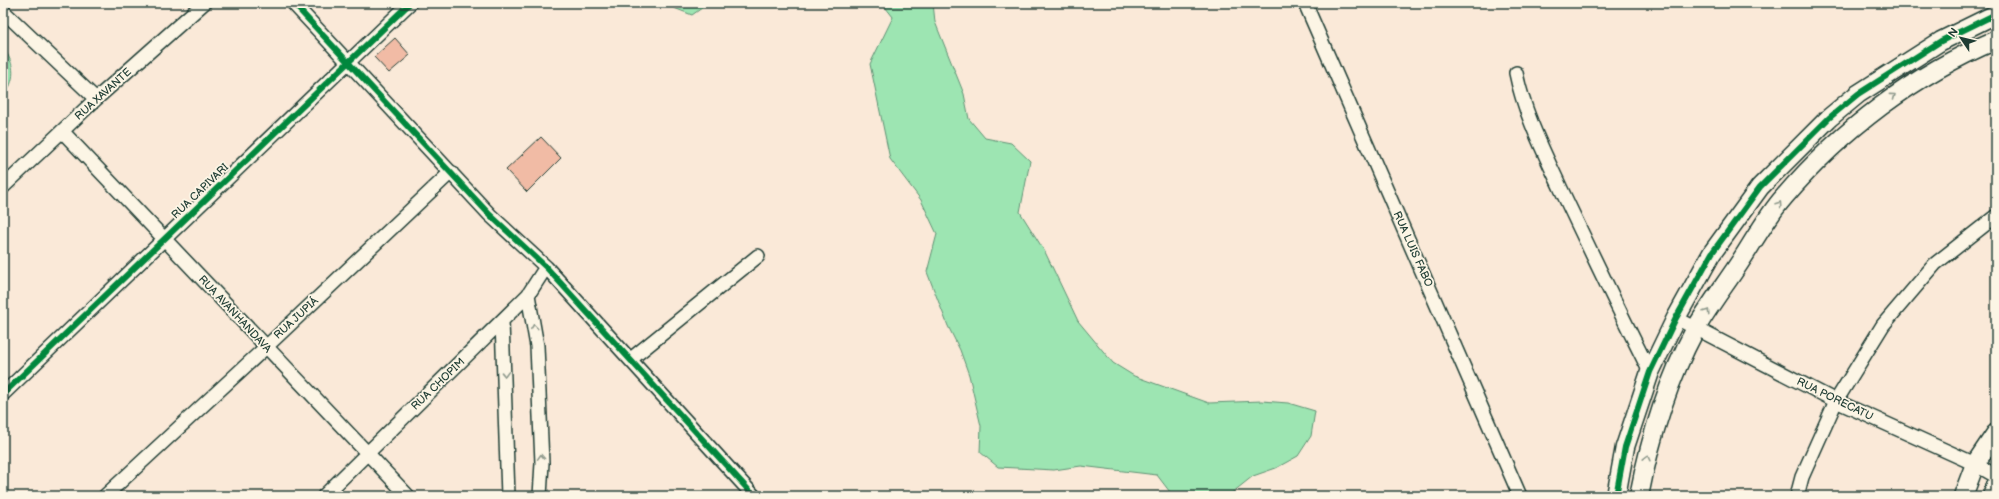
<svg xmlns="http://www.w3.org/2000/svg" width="1999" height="499" viewBox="0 0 1999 499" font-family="'Balsamiq Sans',sans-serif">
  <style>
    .green { fill: #9de5b2; stroke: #5e9173 }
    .building { fill: #f1bba5; stroke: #1f3d34 }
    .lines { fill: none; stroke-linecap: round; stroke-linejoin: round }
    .street-casing { stroke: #1f3d34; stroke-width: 16 }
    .secondary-casing { stroke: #1f3d34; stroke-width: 21 }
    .street { stroke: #fcf5e5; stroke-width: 13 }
    .secondary { stroke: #fcf5e5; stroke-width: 18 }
    .cycleway-casing { stroke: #fcf5e5; stroke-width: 8 }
    .cycleway { stroke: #00873e; stroke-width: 6 }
    .oneway { stroke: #8e998c }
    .labels { text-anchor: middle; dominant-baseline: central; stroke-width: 3.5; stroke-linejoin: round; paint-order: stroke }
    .street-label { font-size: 11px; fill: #1f3d34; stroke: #fcf5e5 }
  </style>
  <rect width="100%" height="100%" fill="#fae9d8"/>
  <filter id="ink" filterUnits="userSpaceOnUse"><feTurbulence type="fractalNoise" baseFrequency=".025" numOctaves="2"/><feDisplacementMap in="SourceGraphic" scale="8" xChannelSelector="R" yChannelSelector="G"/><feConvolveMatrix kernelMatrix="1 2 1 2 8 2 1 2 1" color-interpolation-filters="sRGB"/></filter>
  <g filter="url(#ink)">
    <path class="green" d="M 667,3 L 709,3 L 692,15 L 669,6 Z
      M 882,3 L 933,3 L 935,22 L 964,94 L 969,119 L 985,138 L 1011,143 L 1030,161 L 1020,212 L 1045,252 L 1078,321 L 1113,363 L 1134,376 L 1209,403 L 1262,401 L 1288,403 L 1315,411 L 1311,436 L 1298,456 L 1276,468 L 1253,476 L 1228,496 L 1173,496 L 1157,475 L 1081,466 L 1054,470 L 998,467 L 980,452 L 981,426 L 969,375 L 960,350 L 948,326 L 927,272 L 937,234 L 921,200 L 890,159 L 870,64 L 893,17 Z
      M 3,47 C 16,66 16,79 3,98 Z"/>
    <path class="building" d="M 395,38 L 410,55 L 389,73 L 374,57 Z
      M 541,137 L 561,158 L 527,192 L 506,170 Z"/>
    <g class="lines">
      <g class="street-casing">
        <path id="street" d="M 293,3 L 490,215 L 546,267 L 754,496
          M 1305,3 L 1520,496
          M 3,11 L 96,99
          M 1516,73 C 1524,113 1544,152 1561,189 C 1590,250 1619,311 1650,372
          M 62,131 L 408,496
          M 3,187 L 96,99 L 204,3
          M 528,295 L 537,346 L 542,463 L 540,496
          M 1676,318 L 1836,401 L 1975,464 L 1996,476
          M 502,321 L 508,496
          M 631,359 L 758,256
          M 3,394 L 410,3
          M 105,496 L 266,347 L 451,172
          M 324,496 L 528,295 L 546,267
          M 1797,496 L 1802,477 L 1836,401 L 1883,325 L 1935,264 L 1996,216"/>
      </g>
      <g class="secondary-casing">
        <path id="secondary" d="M 1616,496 L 1625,447 L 1650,372 L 1676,318 L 1712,253 L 1760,187 L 1829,118 L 1858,94 L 1941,41 L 1996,14
          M 1639,496 C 1650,439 1667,382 1695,330 C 1708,307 1725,285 1740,262 C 1754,241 1767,216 1784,197 C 1841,130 1915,74 1996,40
          M 1963,496 L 1975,464 L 1996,433
          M 1992,496 L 1996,486"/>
      </g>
      <use href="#street" class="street"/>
      <use href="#secondary" class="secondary"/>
      <g class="cycleway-casing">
        <path id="cycleway" d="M 293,3 L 490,215 L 546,267 L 754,496
          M 3,394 L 410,3
          M 1616,496 L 1625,447 L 1650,372 L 1676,318 L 1712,253 L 1760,187 L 1829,118 L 1858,94 L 1941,41 L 1996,14"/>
      </g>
      <use href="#cycleway" class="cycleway"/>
    </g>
    <defs><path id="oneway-chevron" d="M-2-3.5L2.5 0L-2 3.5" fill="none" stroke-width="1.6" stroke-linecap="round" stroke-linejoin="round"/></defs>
    <g class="oneway">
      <use href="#oneway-chevron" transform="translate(1893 96) rotate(-36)"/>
      <use href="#oneway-chevron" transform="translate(1779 204) rotate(-56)"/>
      <use href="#oneway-chevron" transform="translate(1707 312) rotate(-56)"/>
      <use href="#oneway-chevron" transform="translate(534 327) rotate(-97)"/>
      <use href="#oneway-chevron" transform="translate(505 374) rotate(88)"/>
      <use href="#oneway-chevron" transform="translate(541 457) rotate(-92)"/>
      <use href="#oneway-chevron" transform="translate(1647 458) rotate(-76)"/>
    </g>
  </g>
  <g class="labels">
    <g class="street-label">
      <text transform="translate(103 94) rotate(-42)">RUA XAVANTE</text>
      <text transform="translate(200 191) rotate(-44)">RUA CAPIVARI</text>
      <text transform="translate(1413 249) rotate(66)">RUA LUIS FABO</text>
      <text transform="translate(235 314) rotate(47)">RUA AVANHANDAVA</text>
      <text transform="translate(296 318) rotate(-43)">RUA JUPIÁ</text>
      <text transform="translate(438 384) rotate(-44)">RUA CHOPIM</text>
      <text transform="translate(1835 399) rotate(26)">RUA PORECATU</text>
    </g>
  </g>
  <rect width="1999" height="499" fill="none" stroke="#fcf5e5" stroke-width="16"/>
  <rect x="8" y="8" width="1983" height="483" fill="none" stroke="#1f3d34" stroke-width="1.5" filter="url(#ink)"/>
  <g transform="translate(1961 38) rotate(305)" stroke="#fcf5e5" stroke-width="3" paint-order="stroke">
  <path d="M0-3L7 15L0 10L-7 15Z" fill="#1f3d34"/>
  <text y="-6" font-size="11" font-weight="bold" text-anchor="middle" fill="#1f3d34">N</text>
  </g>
</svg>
